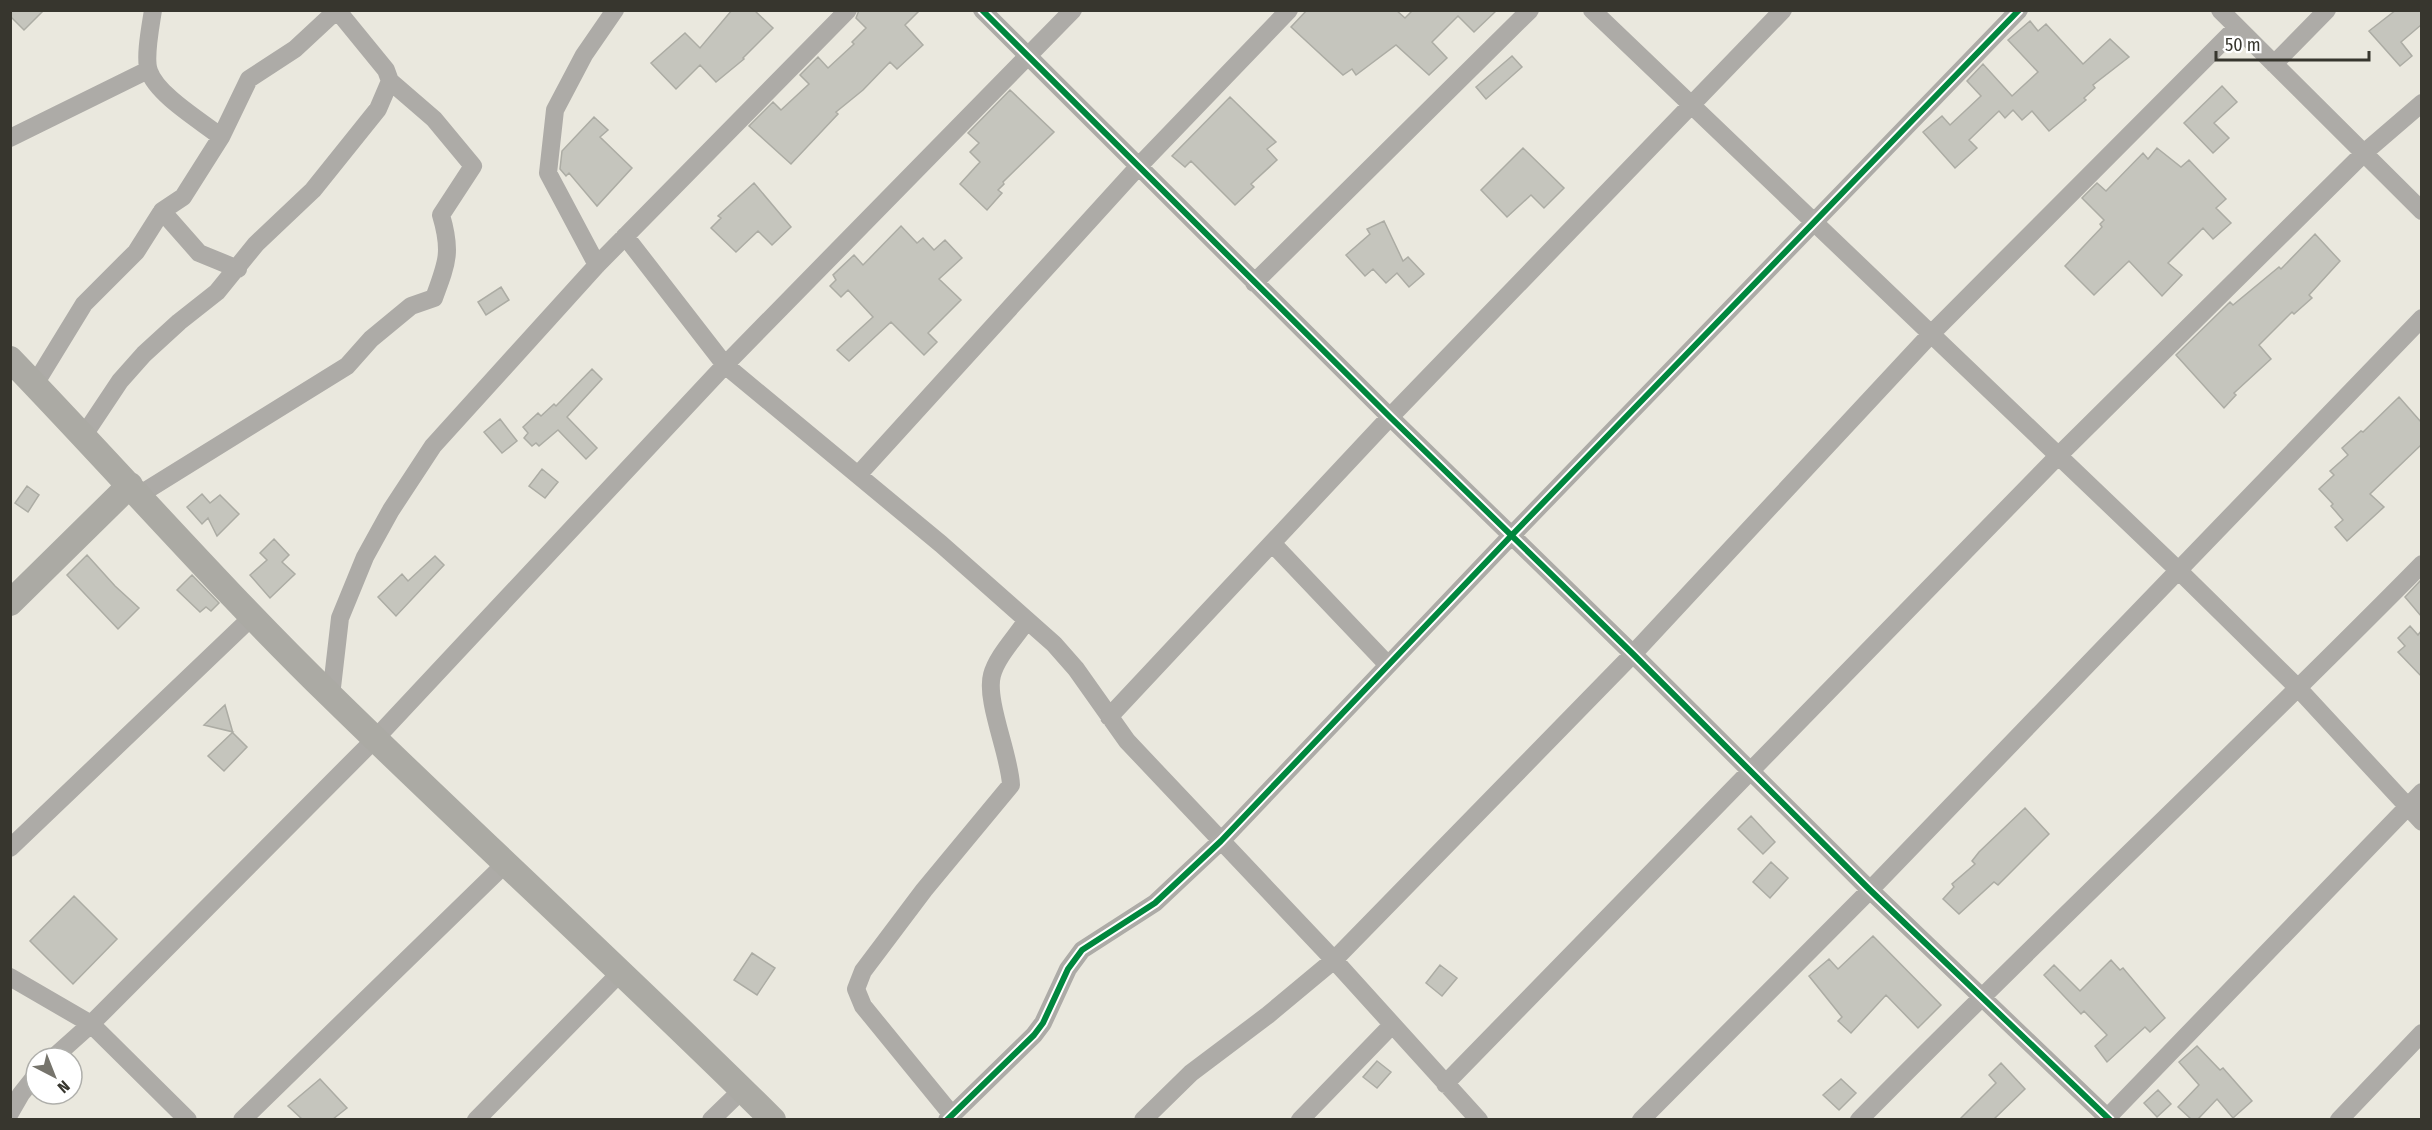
<svg xmlns="http://www.w3.org/2000/svg" width="2432" height="1130" viewBox="0 0 2432 1130" font-family="'Fira Sans Condensed',sans-serif">
  <style>
    .building { fill: #c5c5bd; stroke: #acaca4; stroke-width: 1.5 }
    .lines { fill: none; stroke-linecap: round; stroke-linejoin: round }
    .street { stroke: #adaba7; stroke-width: 18 }
    .secondary { stroke: #abaaa4; stroke-width: 26 }
    .cycleway-casing { stroke: #fff; stroke-width: 10 }
    .cycleway { stroke: #00873e; stroke-width: 6 }
  </style>
  <rect width="100%" height="100%" fill="#eae8de"/>
  <path class="building" d="M 10,10 L 44,10 L 24,30 L 10,16 Z
    M 732,10 L 754,10 L 773,28 L 743,58 L 744,59 L 716,82 L 700,65 L 676,89 L 651,63 L 685,33 L 700,48 Z
    M 859,10 L 920,10 L 905,25 L 923,45 L 897,69 L 890,62 L 863,90 L 836,112 L 838,114 L 791,164 L 749,126 L 773,102 L 781,110 L 809,84 L 800,75 L 818,57 L 828,68 L 854,44 L 852,42 L 866,28 L 856,18 Z
    M 1307,10 L 1396,10 L 1405,18 L 1413,10 L 1497,10 L 1474,32 L 1458,16 L 1432,42 L 1447,58 L 1429,75 L 1396,45 L 1356,75 L 1352,69 L 1343,75 L 1291,27 Z
    M 2396,10 L 2421,10 L 2421,25 L 2401,42 L 2412,56 L 2400,66 L 2369,31 Z
    M 2030,21 L 2038,31 L 2046,24 L 2083,64 L 2110,39 L 2129,57 L 2093,85 L 2095,88 L 2084,98 L 2086,100 L 2049,131 L 2032,111 L 2022,120 L 2013,110 L 2005,118 L 1999,111 L 1969,140 L 1977,148 L 1955,168 L 1923,132 L 1942,116 L 1950,125 L 1981,96 L 1967,81 L 1983,64 L 2012,96 L 2038,72 L 2008,40 Z
    M 1512,56 L 1522,67 L 1486,99 L 1476,87 Z
    M 2222,86 L 2237,102 L 2214,123 L 2229,138 L 2213,153 L 2184,123 Z
    M 1010,90 L 1054,132 L 1003,182 L 1004,184 L 998,190 L 1002,193 L 987,210 L 960,184 L 980,162 L 970,152 L 979,143 L 968,133 Z
    M 1230,97 L 1276,142 L 1267,149 L 1277,160 L 1251,184 L 1254,187 L 1235,205 L 1191,161 L 1185,167 L 1172,156 Z
    M 594,117 L 608,130 L 600,137 L 632,168 L 597,206 L 569,173 L 566,176 L 560,169 L 562,151 Z
    M 1523,148 L 1564,188 L 1544,208 L 1531,195 L 1507,217 L 1481,190 Z
    M 2157,148 L 2181,167 L 2189,160 L 2226,199 L 2216,208 L 2231,223 L 2213,239 L 2203,228 L 2168,263 L 2182,275 L 2162,296 L 2129,261 L 2094,295 L 2065,266 L 2102,227 L 2100,224 L 2104,220 L 2082,198 L 2097,183 L 2106,191 L 2143,153 L 2148,159 Z
    M 754,183 L 791,227 L 772,245 L 758,231 L 736,252 L 711,228 L 721,218 L 718,216 Z
    M 1384,221 L 1403,261 L 1408,257 L 1424,274 L 1409,287 L 1397,273 L 1386,283 L 1373,269 L 1365,276 L 1346,255 L 1370,234 L 1367,229 Z
    M 901,226 L 917,243 L 923,238 L 934,250 L 945,240 L 962,258 L 939,279 L 961,300 L 928,333 L 937,342 L 924,355 L 891,322 L 849,361 L 837,350 L 873,317 L 848,290 L 841,297 L 830,286 L 836,280 L 833,275 L 854,255 L 863,265 Z
    M 2315,234 L 2340,261 L 2309,295 L 2312,298 L 2294,314 L 2292,312 L 2259,345 L 2271,359 L 2234,393 L 2236,395 L 2224,408 L 2176,355 L 2230,302 L 2233,305 L 2279,267 L 2281,269 Z
    M 501,287 L 509,300 L 486,315 L 478,302 Z
    M 592,369 L 602,379 L 567,417 L 597,448 L 586,459 L 558,430 L 539,446 L 536,443 L 532,446 L 524,438 L 528,433 L 523,427 L 538,413 L 541,416 L 554,404 L 556,406 Z
    M 2399,397 L 2421,422 L 2421,445 L 2370,494 L 2384,507 L 2347,541 L 2335,527 L 2343,520 L 2331,506 L 2333,504 L 2319,489 L 2334,475 L 2330,471 L 2348,455 L 2342,448 L 2361,431 L 2363,432 Z
    M 500,419 L 517,441 L 502,453 L 484,432 Z
    M 542,469 L 558,482 L 545,498 L 529,486 Z
    M 27,486 L 39,495 L 28,512 L 15,503 Z
    M 202,494 L 210,503 L 220,495 L 239,514 L 217,536 L 208,518 L 202,524 L 187,507 Z
    M 274,539 L 289,555 L 282,562 L 295,574 L 270,598 L 250,575 L 267,560 L 260,553 Z
    M 87,555 L 115,586 L 139,608 L 118,629 L 67,575 Z
    M 435,556 L 444,565 L 396,616 L 378,597 L 402,574 L 408,581 Z
    M 192,575 L 219,603 L 211,611 L 206,607 L 200,612 L 177,590 Z
    M 2421,580 L 2421,616 L 2405,597 Z
    M 2410,626 L 2418,635 L 2421,631 L 2421,676 L 2398,652 L 2405,646 L 2398,638 Z
    M 225,705 L 233,733 L 247,747 L 224,771 L 208,756 L 233,732 L 204,725 Z
    M 2025,808 L 2049,834 L 1998,885 L 1994,882 L 1959,914 L 1943,899 L 1954,887 L 1952,884 L 1975,864 L 1972,861 L 1979,852 Z
    M 1751,816 L 1775,842 L 1763,854 L 1738,829 Z
    M 1771,862 L 1788,878 L 1770,898 L 1753,882 Z
    M 74,896 L 117,939 L 73,984 L 30,941 Z
    M 1873,936 L 1941,1005 L 1918,1028 L 1886,995 L 1851,1033 L 1838,1021 L 1842,1017 L 1809,976 L 1829,959 L 1838,969 Z
    M 752,953 L 775,968 L 757,995 L 734,980 Z
    M 2111,960 L 2120,970 L 2123,968 L 2165,1018 L 2150,1032 L 2145,1027 L 2107,1062 L 2095,1046 L 2107,1035 L 2084,1011 L 2081,1014 L 2044,975 L 2054,965 L 2080,991 Z
    M 1440,965 L 1457,978 L 1442,996 L 1426,983 Z
    M 2197,1046 L 2220,1070 L 2223,1068 L 2252,1101 L 2233,1118 L 2217,1099 L 2198,1119 L 2191,1119 L 2178,1107 L 2199,1085 L 2179,1062 Z
    M 1377,1061 L 1391,1072 L 1377,1088 L 1363,1077 Z
    M 2001,1063 L 2025,1089 L 1994,1119 L 1960,1119 L 1996,1083 L 1989,1075 Z
    M 320,1079 L 347,1108 L 333,1119 L 302,1119 L 288,1106 Z
    M 1841,1079 L 1856,1093 L 1839,1110 L 1823,1095 Z
    M 2158,1090 L 2171,1104 L 2157,1117 L 2144,1103 Z"/>
  <g class="lines">
    <path class="street" d="M 153,10 C 151,24 144,58 149,71 C 157,95 201,121 221,137
      M 982,10 L 1390,417 L 1633,654 L 1870,890 L 2110,1120
      M 1592,10 L 2178,570 L 2299,689 L 2422,822
      M 2220,10 L 2422,211
      M 2274,64 L 2327,10
      M 10,138 L 148,70
      M 162,211 L 199,253 L 238,269
      M 625,236 L 725,365 L 941,544 L 1054,644 L 1076,669 L 1127,741 L 1334,960 L 1479,1120
      M 597,265 L 548,173 L 555,110 L 584,55 L 615,10
      M 1254,283 L 1530,10
      M 35,384 L 84,304 L 136,252 L 162,211 L 183,197 L 221,137 L 249,79 L 295,49 L 337,10
      M 84,435 L 120,381 L 144,354 L 179,322 L 217,292 L 256,244 L 313,190 L 378,109 L 390,81
      M 858,475 L 1138,167 L 1289,10
      M 139,495 L 347,366 L 371,339 L 411,306 L 434,298 C 447,263 452,252 441,215 L 473,166 L 434,119 L 390,81 L 386,70 L 337,10
      M 1272,543 L 1388,665
      M 331,696 L 340,618 L 365,557 L 391,510 L 433,446 L 597,265 L 848,10
      M 1109,717 L 1390,417 L 1783,10
      M 10,848 L 252,617
      M 10,977 L 91,1024 L 188,1120
      M 53,1058 L 91,1024 L 375,739 L 725,365 L 1073,10
      M 1445,1084 L 2058,456 L 2365,152 L 2422,103
      M 10,1113 L 21,1094 L 36,1075
      M 952,1115 L 863,1006 L 856,989 L 863,971 L 924,890 L 1011,785 C 1010,756 985,700 992,675 C 997,656 1016,637 1027,620
      M 242,1120 L 506,863
      M 476,1120 L 621,972
      M 711,1120 L 743,1089
      M 947,1120 L 1034,1035 L 1043,1023 L 1068,969 L 1082,950 L 1155,903 L 1221,841 L 1511,536 L 2019,10
      M 1143,1120 L 1191,1073 L 1268,1015 L 1334,960 L 1633,654 L 1931,334 L 2237,27
      M 1300,1120 L 1392,1025
      M 1641,1120 L 1870,890 L 2422,318
      M 1859,1120 C 2044,932 2237,752 2422,564
      M 2105,1120 L 2422,792
      M 2339,1120 L 2422,1033"/>
    <path class="secondary" d="M 10,359 C 118,471 220,588 331,696 C 477,839 628,976 773,1120
      M 10,603 L 130,485"/>
    <g class="cycleway-casing">
      <path id="cycleway" d="M 982,10 L 1390,417 L 1633,654 L 1870,890 L 2110,1120
        M 947,1120 L 1034,1035 L 1043,1023 L 1068,969 L 1082,950 L 1155,903 L 1221,841 L 1511,536 L 2019,10"/>
    </g>
    <use href="#cycleway" class="cycleway"/>
  </g>
  <rect width="2432" height="1130" fill="none" stroke="#37362e" stroke-width="24"/>
  <g transform="translate(54 1076) rotate(138)"><circle r="28" fill="#ffffff" stroke="#afafab" stroke-width="1.5"/>
  <path d="M0-4.5L10 22L0 15L-10 22Z" fill="#76746c"/>
  <text y="-9" font-size="16" font-weight="bold" text-anchor="middle" fill="#37362e">N</text>
  </g>
  <path d="M2216 51v9h153v-9" fill="none" stroke="#37362e" stroke-width="3"/>
  <text x="2225" y="51" font-size="18" fill="#37362e" stroke="#ffffff" stroke-width="4.5" paint-order="stroke">50 m</text>
</svg>
